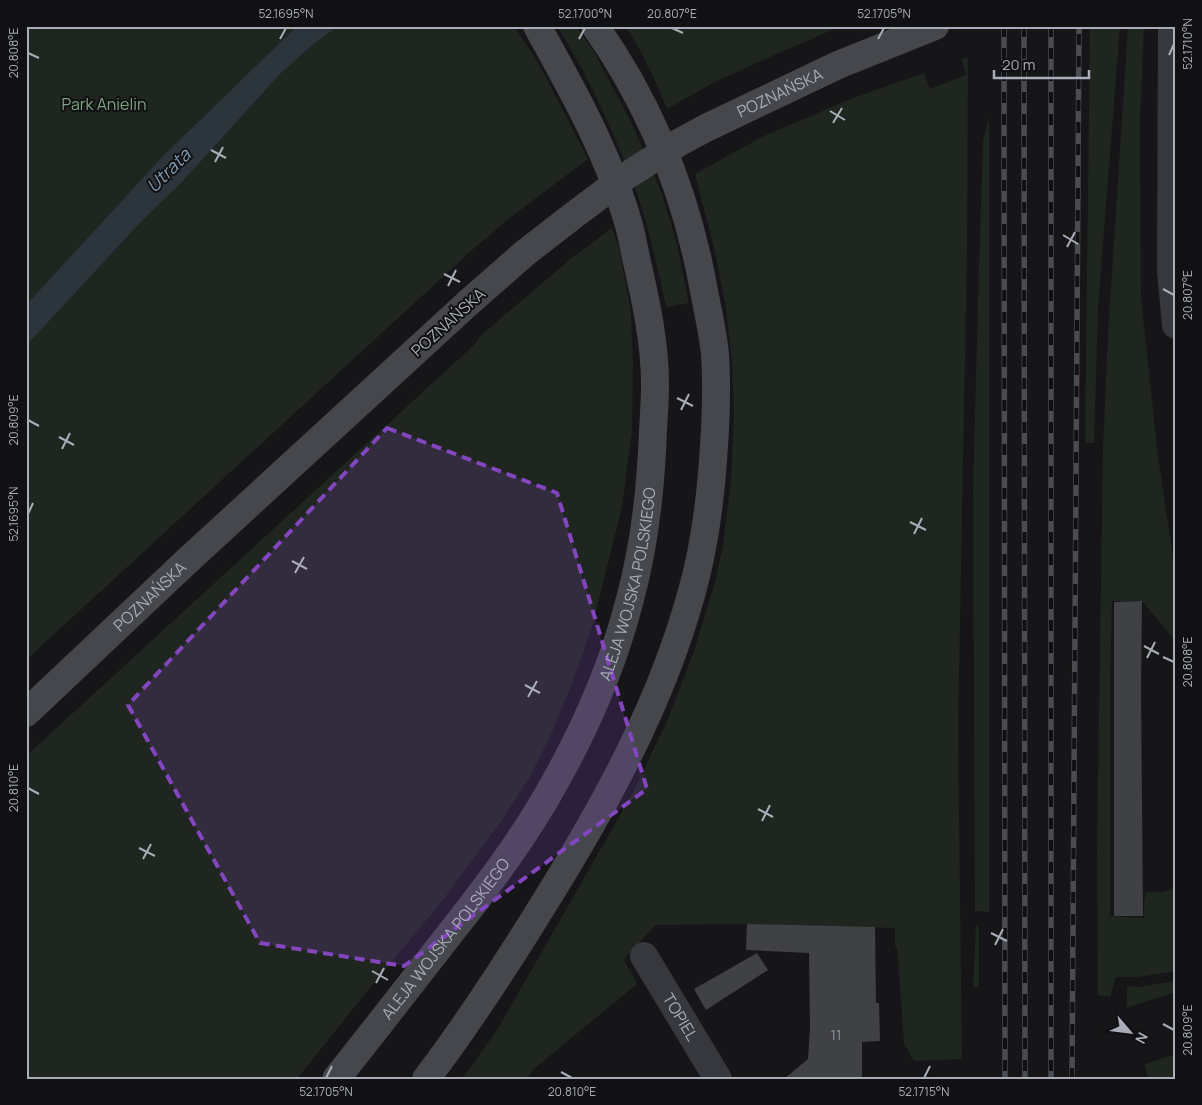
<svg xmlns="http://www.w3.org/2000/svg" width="1202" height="1105" viewBox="0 0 1202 1105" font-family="Manrope,sans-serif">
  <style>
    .green { fill: #1e261f }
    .water { fill: #2c353c }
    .building { fill: #404145 }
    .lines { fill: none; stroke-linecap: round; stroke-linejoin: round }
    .street { stroke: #37383d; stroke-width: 28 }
    .secondary { stroke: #45474d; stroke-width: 28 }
    .rail-casing { stroke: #4a4c52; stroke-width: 5.5 }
    .rail { stroke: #111113; stroke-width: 4; stroke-dasharray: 11; stroke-linecap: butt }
    .secondary-bridge { stroke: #45474d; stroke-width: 28 }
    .marked { fill: #8446be; fill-opacity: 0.2; stroke: #8446be; stroke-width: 4; stroke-dasharray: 10 6; stroke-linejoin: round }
    .ticks { fill: none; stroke: #a8adb8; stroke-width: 2 }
    .labels { text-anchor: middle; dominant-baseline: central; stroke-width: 4; stroke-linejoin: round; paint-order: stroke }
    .number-label { font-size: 14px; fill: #8e929b }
    .street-label { font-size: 16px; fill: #a8adb8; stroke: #111113 }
    .park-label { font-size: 16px; fill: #7fa381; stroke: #111113 }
    .water-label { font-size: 18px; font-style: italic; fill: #7f9bb3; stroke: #111113 }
    .neatline { fill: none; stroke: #a8adb8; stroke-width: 2 }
    .ticks-label { font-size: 12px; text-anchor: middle; fill: #a8adb8 }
  </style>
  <rect width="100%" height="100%" fill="#161618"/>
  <path class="green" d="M 26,26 L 297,26 L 162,157 L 26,305 Z
    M 338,26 L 514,26 L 539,64 L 588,159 L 511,217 L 471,251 L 26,660 L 26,346 L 139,224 L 182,182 L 222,138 L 280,74 L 316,42 Z
    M 557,26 L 576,26 L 593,50 L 634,128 L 662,194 L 676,240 L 689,303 L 666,307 C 657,266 648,224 634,185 C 631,176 627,168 624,160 C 605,113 584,69 557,26 Z
    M 625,26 L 841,26 L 747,67 L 711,84 L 667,109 C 655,80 643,52 625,26 Z
    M 1090,26 L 1120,26 L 1098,308 L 1094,443 L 1085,443 Z
    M 1128,26 L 1144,26 L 1140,123 L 1141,298 L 1158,456 L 1176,577 L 1176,640 L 1167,631 L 1142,601 L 1112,601 L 1110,687 L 1110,916 L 1144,918 L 1144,904 L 1146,892 C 1157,892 1168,894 1176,885 L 1176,971 L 1138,977 L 1116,977 L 1110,997 L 1098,995 L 1097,849 L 1103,447 L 1108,334 Z
    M 968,57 L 967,252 L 958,729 L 962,1059 L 914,1061 L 904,1043 L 897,947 L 895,946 L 895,928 L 747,924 L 655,925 L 624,960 L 637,984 L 536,1067 L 526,1079 L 462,1079 L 497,1030 L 631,796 L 668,719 L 694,651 L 716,579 L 723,544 L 731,480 L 734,415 L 732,361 L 726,308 L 715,252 L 695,174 L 766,135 L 853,98 L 924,73 L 930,89 L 966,75 L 961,59 Z
    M 989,116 L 989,912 L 975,911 L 973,489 L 979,266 L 983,141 Z
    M 612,228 L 619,248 L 631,311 L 633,364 L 632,431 L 622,507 L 608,563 L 591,630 L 571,686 L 553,730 L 530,777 L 497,827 L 443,900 L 352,1010 L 297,1079 L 26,1079 L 26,756 L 475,344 L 480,336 L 573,257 Z
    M 976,925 L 979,928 L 979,987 L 973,987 Z
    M 1176,981 L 1176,992 L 1132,1006 L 1127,1007 L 1127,986 L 1138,987 Z
    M 1176,1054 L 1176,1075 L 1164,1079 L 1148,1079 L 1145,1064 Z"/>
  <path class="water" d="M 297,26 L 338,26 L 316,42 L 280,74 L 222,138 L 182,182 L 139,224 L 26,346 L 26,305 L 162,157 Z"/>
  <path class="building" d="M 1142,601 L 1141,688 L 1143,916 L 1114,916 L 1114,602 Z
    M 747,924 L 875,927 L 876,1003 L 879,1003 L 880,1041 L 862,1042 L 862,1079 L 784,1079 L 808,1059 L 810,1027 L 809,953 L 746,950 Z
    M 757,953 L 768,970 L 706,1010 L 694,989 Z"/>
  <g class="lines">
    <g class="street">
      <path d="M 1172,26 L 1171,271 L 1176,325"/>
      <path id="s1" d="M 644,956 L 718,1079"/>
    </g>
    <g class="secondary">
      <path id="s2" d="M 26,713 L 186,562 L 468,303"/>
      <path id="s3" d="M 336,1079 C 375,1030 413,981 452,931 C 489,884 526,835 555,782 C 587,725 614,662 630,599 C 645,544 651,487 653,430 C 654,415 655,399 655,384 C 655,343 646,302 637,262 C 634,249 632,235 628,222 C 608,153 572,89 537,26"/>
      <path d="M 426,1079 C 470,1021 510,959 548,897 C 607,802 661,703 691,595 C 705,547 711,496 714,446 C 716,416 717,384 715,354 C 713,333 708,312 704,291 C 687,195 652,107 595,26"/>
    </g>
    <g class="rail-casing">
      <path id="rail" d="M 1004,26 L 1005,1079
        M 1024,26 L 1025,1079
        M 1051,26 L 1051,1079
        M 1072,1079 L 1079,26"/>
    </g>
    <use href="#rail" class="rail"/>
    <path class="secondary-bridge" id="s4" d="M 468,303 L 525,253 L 574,215 L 626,176 L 680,142 L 706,128 L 838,65 L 935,26"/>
  </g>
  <path class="marked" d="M 387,428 L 557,493 L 647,789 L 404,966 L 260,943 L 128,705 Z"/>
  <path class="ticks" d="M 672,28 L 683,33M 280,39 L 286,28M 579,39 L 585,28M 878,39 L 884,28M 28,53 L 39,58M 1169,55 L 1174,44M 830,111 L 845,120M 833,123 L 842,108M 211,150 L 226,158M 215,162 L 223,147M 1063,235 L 1078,244M 1067,247 L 1075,232M 444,274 L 460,282M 448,286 L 456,270M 1163,289 L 1174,295M 677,398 L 693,406M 681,410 L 689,394M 28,420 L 39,426M 59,437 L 74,445M 62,449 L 70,433M 28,514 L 33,503M 910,522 L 926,530M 914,534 L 922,518M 292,561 L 307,569M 295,573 L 304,557M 1144,646 L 1159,654M 1163,657 L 1174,662M 1147,658 L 1155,642M 525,685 L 540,693M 528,697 L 537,681M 28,788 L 39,794M 758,809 L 773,817M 762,821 L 770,805M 139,848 L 155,856M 143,859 L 151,844M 991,933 L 1007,941M 995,945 L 1003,929M 372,971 L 388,980M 376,983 L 384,968M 1163,1024 L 1174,1030M 561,1072 L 572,1078M 326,1078 L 332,1066M 924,1078 L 930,1066"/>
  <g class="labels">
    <g class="number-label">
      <text x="836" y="1034">11</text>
    </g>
    <g class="street-label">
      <text stroke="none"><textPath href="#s4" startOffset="378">POZNAŃSKA</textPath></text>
      <text transform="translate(448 322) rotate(-42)">POZNAŃSKA</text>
      <text stroke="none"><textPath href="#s3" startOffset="582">ALEJA WOJSKA POLSKIEGO</textPath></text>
      <text stroke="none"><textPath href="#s2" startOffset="170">POZNAŃSKA</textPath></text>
      <text stroke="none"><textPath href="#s3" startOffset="178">ALEJA WOJSKA POLSKIEGO</textPath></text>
      <text stroke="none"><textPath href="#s1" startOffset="71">TOPIEL</textPath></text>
    </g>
    <g class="park-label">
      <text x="104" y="104">Park Anielin</text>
    </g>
    <g class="water-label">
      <text transform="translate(168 170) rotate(-45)">Utrata</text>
    </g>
  </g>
  <rect width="1202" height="1105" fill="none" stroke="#111113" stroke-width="55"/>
  <g transform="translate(1130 1032) rotate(118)" stroke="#111113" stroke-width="4" paint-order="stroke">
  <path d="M0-4L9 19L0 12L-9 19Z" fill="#a8adb8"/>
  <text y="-8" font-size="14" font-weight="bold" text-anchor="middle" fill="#a8adb8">N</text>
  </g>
  <path d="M994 70v8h95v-8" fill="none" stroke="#a8adb8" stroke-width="2.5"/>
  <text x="1002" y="70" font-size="15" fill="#a8adb8" stroke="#111113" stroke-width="4" paint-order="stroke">20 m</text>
  <rect x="28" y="28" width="1146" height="1050" class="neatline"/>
  <g class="ticks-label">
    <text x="286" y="18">52.1695°N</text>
    <text x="585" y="18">52.1700°N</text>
    <text x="672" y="18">20.807°E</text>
    <text x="884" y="18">52.1705°N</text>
    <text transform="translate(1188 44) rotate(-90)" y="4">52.1710°N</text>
    <text transform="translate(14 53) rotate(-90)" y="4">20.808°E</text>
    <text transform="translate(1188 295) rotate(-90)" y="4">20.807°E</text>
    <text transform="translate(14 420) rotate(-90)" y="4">20.809°E</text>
    <text transform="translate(14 514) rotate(-90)" y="4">52.1695°N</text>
    <text transform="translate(1188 662) rotate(-90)" y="4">20.808°E</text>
    <text transform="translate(14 788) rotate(-90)" y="4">20.810°E</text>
    <text transform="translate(1188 1030) rotate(-90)" y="4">20.809°E</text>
    <text x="326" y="1096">52.1705°N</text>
    <text x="572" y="1096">20.810°E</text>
    <text x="924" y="1096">52.1715°N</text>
  </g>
</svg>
